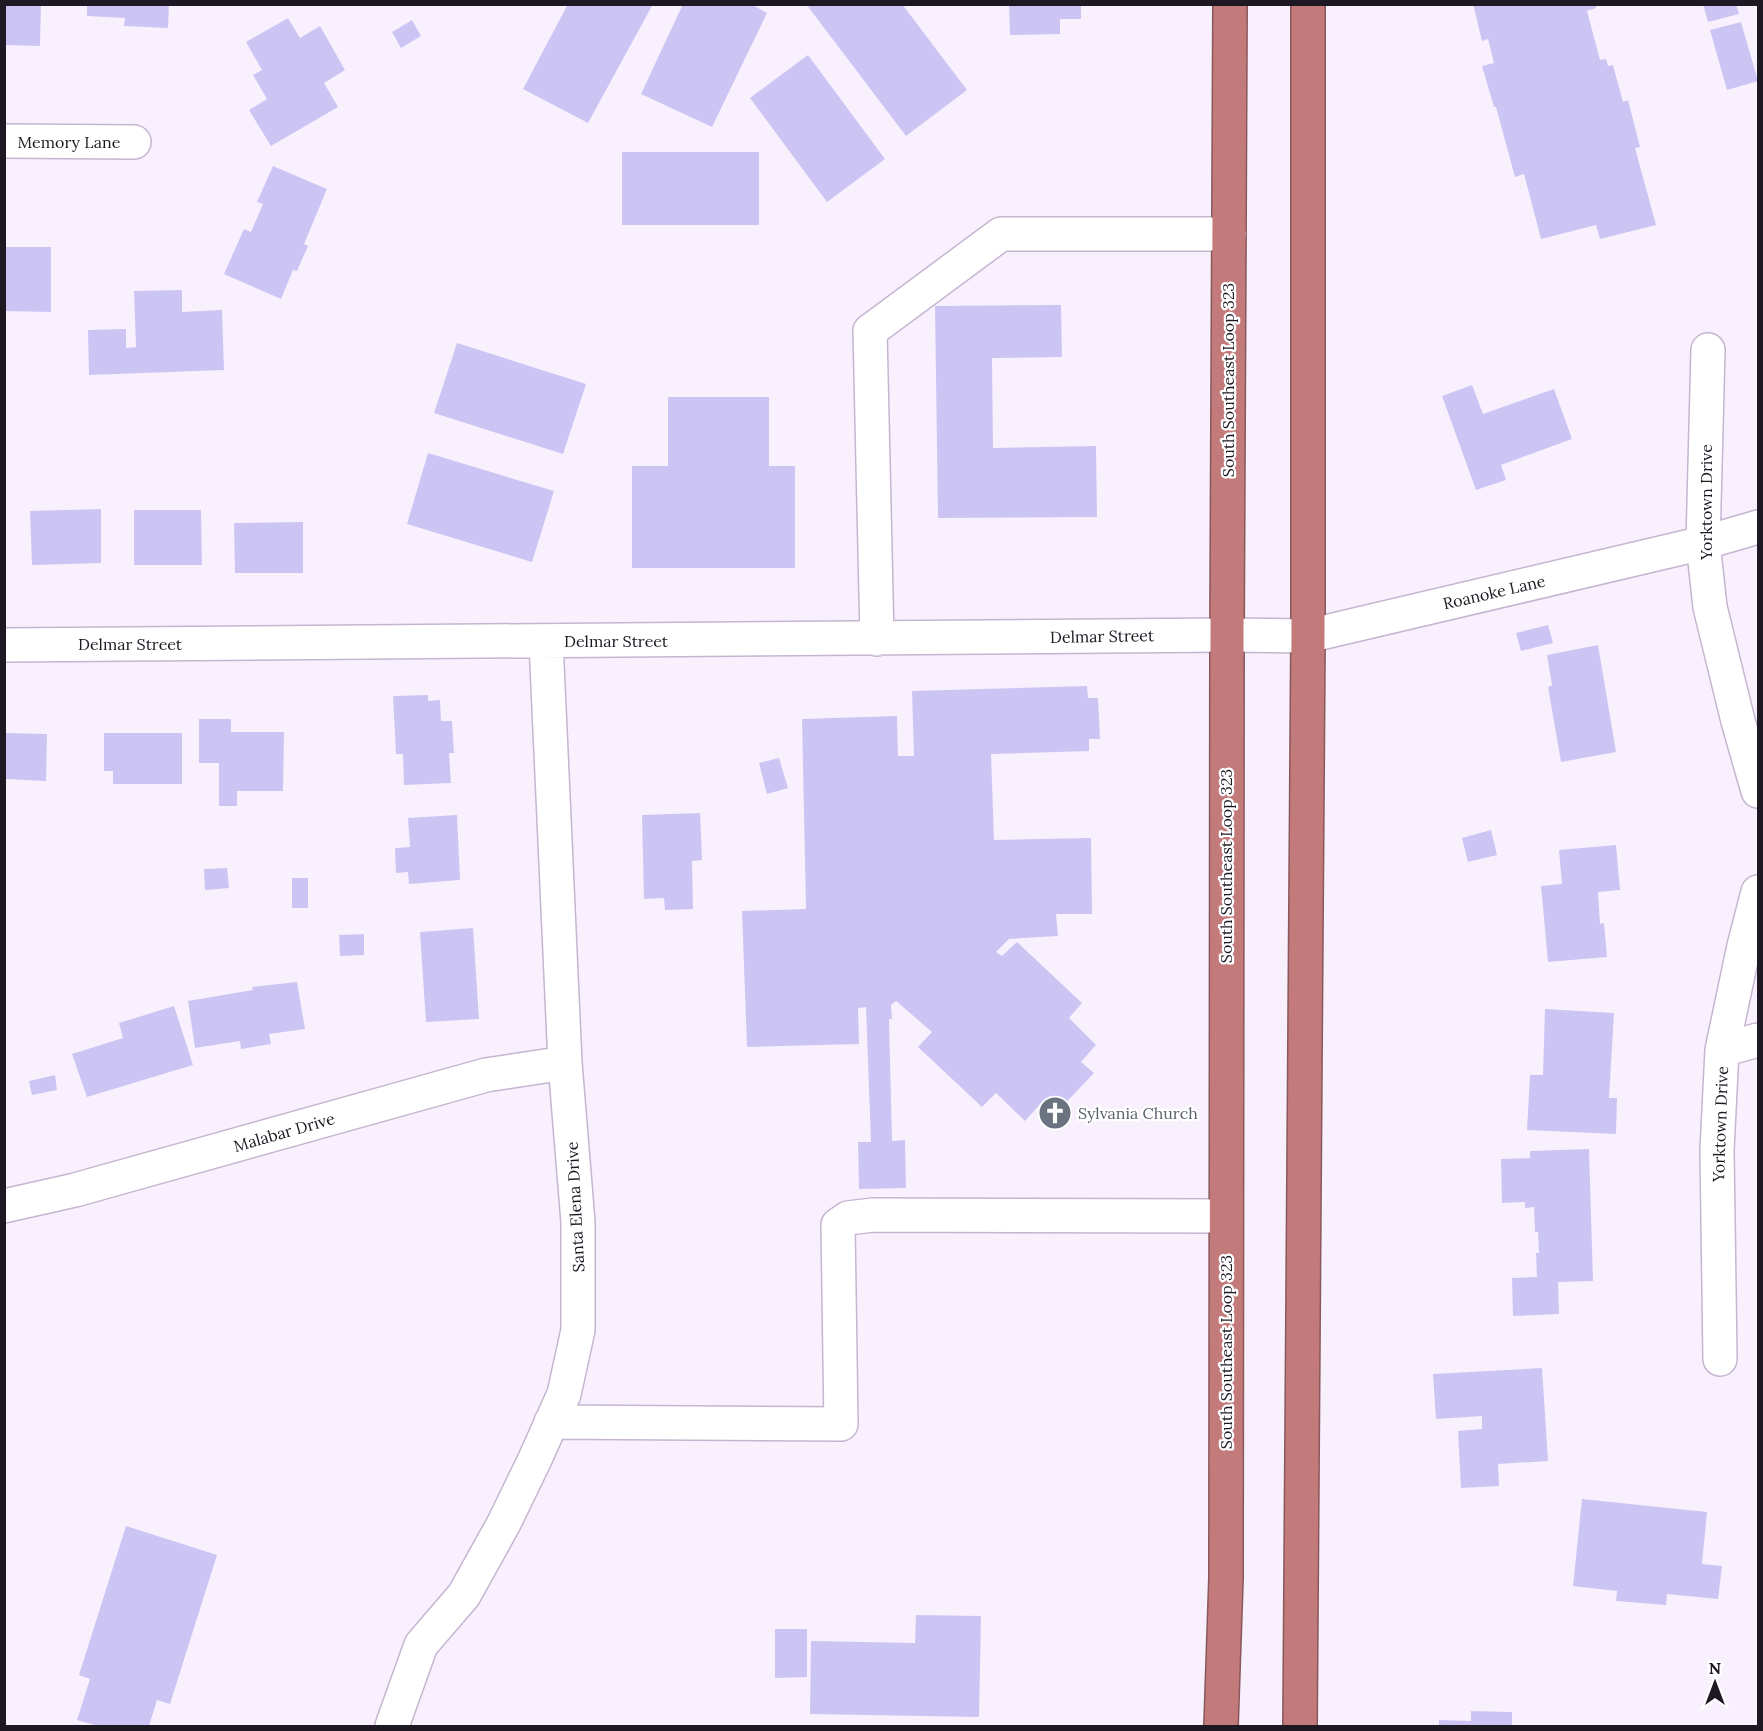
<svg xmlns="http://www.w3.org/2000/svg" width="1763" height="1731" viewBox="0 0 1763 1731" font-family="Lora,serif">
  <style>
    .building { fill: #ccc5f4 }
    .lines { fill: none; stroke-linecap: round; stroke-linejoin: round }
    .minor-casing { stroke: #c6b5d1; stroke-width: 36 }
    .highway-casing { stroke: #89585c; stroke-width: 36 }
    .minor { stroke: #fff; stroke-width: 33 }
    .highway { stroke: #c37a7b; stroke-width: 33 }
    .labels { text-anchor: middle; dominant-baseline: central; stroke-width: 4.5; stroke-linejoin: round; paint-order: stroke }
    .street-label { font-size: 16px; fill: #1e1822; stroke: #fff }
    .worship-label { font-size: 16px; fill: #5b616d; stroke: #fff; text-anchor: start }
  </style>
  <rect width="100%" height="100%" fill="#f8f1fd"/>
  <path class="building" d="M 4,4 L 41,4 L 40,46 L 4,45 Z
    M 87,4 L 169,4 L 168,28 L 124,26 L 125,18 L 87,16 Z
    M 568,4 L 653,4 L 588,123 L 523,89 Z
    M 683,4 L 751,4 L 767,13 L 712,127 L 641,94 Z
    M 806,4 L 902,4 L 967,90 L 906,136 Z
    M 1009,4 L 1081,4 L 1081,19 L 1060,19 L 1060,34 L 1010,35 Z
    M 1473,4 L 1595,4 L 1596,8 L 1587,11 L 1600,60 L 1606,59 L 1608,66 L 1613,65 L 1623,102 L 1628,100 L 1640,147 L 1635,148 L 1656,225 L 1600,239 L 1596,225 L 1541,239 L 1524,174 L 1515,177 L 1496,107 L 1494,107 L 1482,66 L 1494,63 L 1488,39 L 1482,41 Z
    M 1703,4 L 1736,4 L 1739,14 L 1708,22 Z
    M 288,18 L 300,38 L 320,26 L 345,70 L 324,83 L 338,107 L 271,146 L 249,110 L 267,99 L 253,75 L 262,70 L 246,42 Z
    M 412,20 L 421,36 L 401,48 L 392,32 Z
    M 1741,22 L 1758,81 L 1727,90 L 1710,30 Z
    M 808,55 L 885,159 L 827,202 L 750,98 Z
    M 622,152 L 759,152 L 759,225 L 622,225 Z
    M 273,166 L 327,189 L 304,244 L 308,246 L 297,271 L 293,270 L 281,299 L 224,274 L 244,229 L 251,232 L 263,204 L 257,202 Z
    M 4,247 L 51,247 L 51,312 L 4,311 Z
    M 182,290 L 182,312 L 222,310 L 224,370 L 89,375 L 88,330 L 126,329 L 126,348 L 136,347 L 134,291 Z
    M 1061,305 L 1062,357 L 992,358 L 993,448 L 1096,446 L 1097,517 L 938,518 L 935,306 Z
    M 457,343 L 586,384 L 563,454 L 434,413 Z
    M 1472,385 L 1483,414 L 1554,389 L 1572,439 L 1501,465 L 1506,480 L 1476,490 L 1442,396 Z
    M 668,397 L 769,397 L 769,466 L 795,466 L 795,568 L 632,568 L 632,466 L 668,466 Z
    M 428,453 L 554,491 L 532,562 L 407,524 Z
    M 101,509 L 101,563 L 32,565 L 30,511 Z
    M 134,510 L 201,510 L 202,565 L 134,565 Z
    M 303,522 L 303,573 L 235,573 L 234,523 Z
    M 1548,625 L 1553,643 L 1521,651 L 1516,633 Z
    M 1598,645 L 1616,752 L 1561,762 L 1548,687 L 1552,685 L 1547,655 Z
    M 1087,686 L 1088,698 L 1098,698 L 1100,739 L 1089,739 L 1089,751 L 991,754 L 994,840 L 1091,838 L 1092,914 L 1056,914 L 1058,936 L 1009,939 L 996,952 L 1002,956 L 1017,942 L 1082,1003 L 1069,1018 L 1096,1045 L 1081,1062 L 1094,1073 L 1054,1115 L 1041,1103 L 1025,1121 L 996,1093 L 982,1107 L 918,1047 L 932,1032 L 896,1001 L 891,1005 L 892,1019 L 889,1019 L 892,1141 L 905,1140 L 906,1188 L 859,1189 L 858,1142 L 871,1142 L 866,1007 L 858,1008 L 859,1044 L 747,1047 L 742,911 L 806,909 L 802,719 L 897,716 L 898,756 L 914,756 L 912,691 Z
    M 428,695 L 428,701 L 440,700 L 441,721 L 452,721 L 454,753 L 449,753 L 451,783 L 404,785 L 403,754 L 396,754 L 393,696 Z
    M 199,719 L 231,719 L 231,732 L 284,732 L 283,791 L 237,791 L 237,806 L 219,806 L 219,763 L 199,763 Z
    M 4,733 L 47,734 L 46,781 L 4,779 Z
    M 104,733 L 182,733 L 182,784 L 113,784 L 113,771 L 104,771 Z
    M 779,758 L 788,788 L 767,794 L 759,763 Z
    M 700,813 L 702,860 L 692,861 L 693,909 L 665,910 L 664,898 L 644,899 L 642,815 Z
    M 457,815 L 460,880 L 409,884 L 408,872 L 396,873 L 395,848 L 410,847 L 408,818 Z
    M 1491,830 L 1497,855 L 1468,862 L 1462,838 Z
    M 1616,845 L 1620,890 L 1598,892 L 1600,924 L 1604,923 L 1607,957 L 1548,962 L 1541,886 L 1562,884 L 1559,850 Z
    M 227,868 L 229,888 L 205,890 L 204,869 Z
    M 292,878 L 308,878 L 308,908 L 292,908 Z
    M 473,928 L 479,1019 L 426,1022 L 420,932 Z
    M 364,934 L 364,955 L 340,956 L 339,935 Z
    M 297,982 L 305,1029 L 269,1034 L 271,1044 L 241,1049 L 240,1041 L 195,1048 L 188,1001 L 253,990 L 252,987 Z
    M 174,1006 L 193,1065 L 87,1097 L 72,1054 L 123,1038 L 119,1023 Z
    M 1545,1009 L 1614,1013 L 1609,1098 L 1617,1098 L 1616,1134 L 1527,1130 L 1530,1075 L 1543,1075 Z
    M 55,1075 L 57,1090 L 32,1095 L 29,1081 Z
    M 1589,1149 L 1593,1281 L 1558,1282 L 1559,1314 L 1513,1316 L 1512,1278 L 1537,1277 L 1536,1253 L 1539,1253 L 1538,1232 L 1535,1232 L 1534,1207 L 1525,1208 L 1525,1202 L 1502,1203 L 1501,1159 L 1530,1158 L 1530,1151 Z
    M 1542,1368 L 1548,1461 L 1498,1464 L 1499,1486 L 1461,1488 L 1458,1431 L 1482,1429 L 1482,1416 L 1436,1419 L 1433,1374 Z
    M 1582,1499 L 1707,1512 L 1702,1564 L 1722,1566 L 1718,1599 L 1667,1594 L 1666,1605 L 1616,1601 L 1617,1591 L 1573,1586 Z
    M 126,1526 L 217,1555 L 170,1704 L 157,1700 L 149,1726 L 98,1726 L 77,1720 L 90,1679 L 79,1675 Z
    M 916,1615 L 981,1616 L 979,1717 L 810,1714 L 811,1641 L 915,1643 Z
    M 775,1629 L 807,1629 L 807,1677 L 775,1678 Z
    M 1471,1711 L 1512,1712 L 1512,1726 L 1439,1726 L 1439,1720 L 1471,1721 Z"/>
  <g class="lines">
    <g class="minor-casing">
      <path id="minor" d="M 4,141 L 134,142
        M 1708,350 L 1703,543 L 1710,607 L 1738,721 L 1758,791
        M 877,639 L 870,331 L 1001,234 L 1229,234
        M 4,645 L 1227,635 L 1308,636 L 1703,543 L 1758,527
        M 1722,1050 L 1758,1040
        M 4,1206 L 75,1190 L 486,1075 L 565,1063
        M 1720,1359 L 1717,1150 L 1722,1050 L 1744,946 L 1758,892
        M 551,1422 L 841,1424 L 838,1225 L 848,1218 L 873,1215 L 1226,1216
        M 392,1726 L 421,1645 L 464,1595 L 504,1523 L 535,1459 L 564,1394 L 578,1330 L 578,1222 L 565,1063 L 546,641"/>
    </g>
    <g class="highway-casing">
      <path id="highway" d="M 1221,1726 L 1226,1578 L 1227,635 L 1230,4
        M 1300,1726 L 1308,636 L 1308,4"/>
    </g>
    <use href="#minor" class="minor"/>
    <use href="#highway" class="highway"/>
  </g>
  <defs>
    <g id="church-disc" transform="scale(1.725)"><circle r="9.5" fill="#6b7280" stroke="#fff"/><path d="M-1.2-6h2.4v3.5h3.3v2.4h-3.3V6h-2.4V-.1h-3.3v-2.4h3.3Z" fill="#fff"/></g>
  </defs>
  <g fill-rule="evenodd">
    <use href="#church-disc" x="1055" y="1113"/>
  </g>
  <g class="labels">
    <g class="street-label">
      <text x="69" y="142">Memory Lane</text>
      <text transform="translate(1228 380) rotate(-90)">South Southeast Loop 323</text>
      <text transform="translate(1706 502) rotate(-90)">Yorktown Drive</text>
      <text transform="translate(1494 592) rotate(-13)">Roanoke Lane</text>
      <text transform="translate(1102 636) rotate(-1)">Delmar Street</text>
      <text x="616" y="641">Delmar Street</text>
      <text x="130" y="644">Delmar Street</text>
      <text transform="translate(1226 866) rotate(-90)">South Southeast Loop 323</text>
      <text transform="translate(1720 1124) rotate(-88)">Yorktown Drive</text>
      <text transform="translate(284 1132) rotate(-16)">Malabar Drive</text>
      <text transform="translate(575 1207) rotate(-93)">Santa Elena Drive</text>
      <text transform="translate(1226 1352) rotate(-90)">South Southeast Loop 323</text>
    </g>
    <g class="worship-label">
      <text x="1078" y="1113">Sylvania Church</text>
    </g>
  </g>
  <rect width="1763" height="1731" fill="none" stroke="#1e1822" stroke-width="12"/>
  <g transform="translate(1715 1683)" stroke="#ffffff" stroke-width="4.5" paint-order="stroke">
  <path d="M0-4.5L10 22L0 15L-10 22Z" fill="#1e1822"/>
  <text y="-9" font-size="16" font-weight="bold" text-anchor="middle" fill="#1e1822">N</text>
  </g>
</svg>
